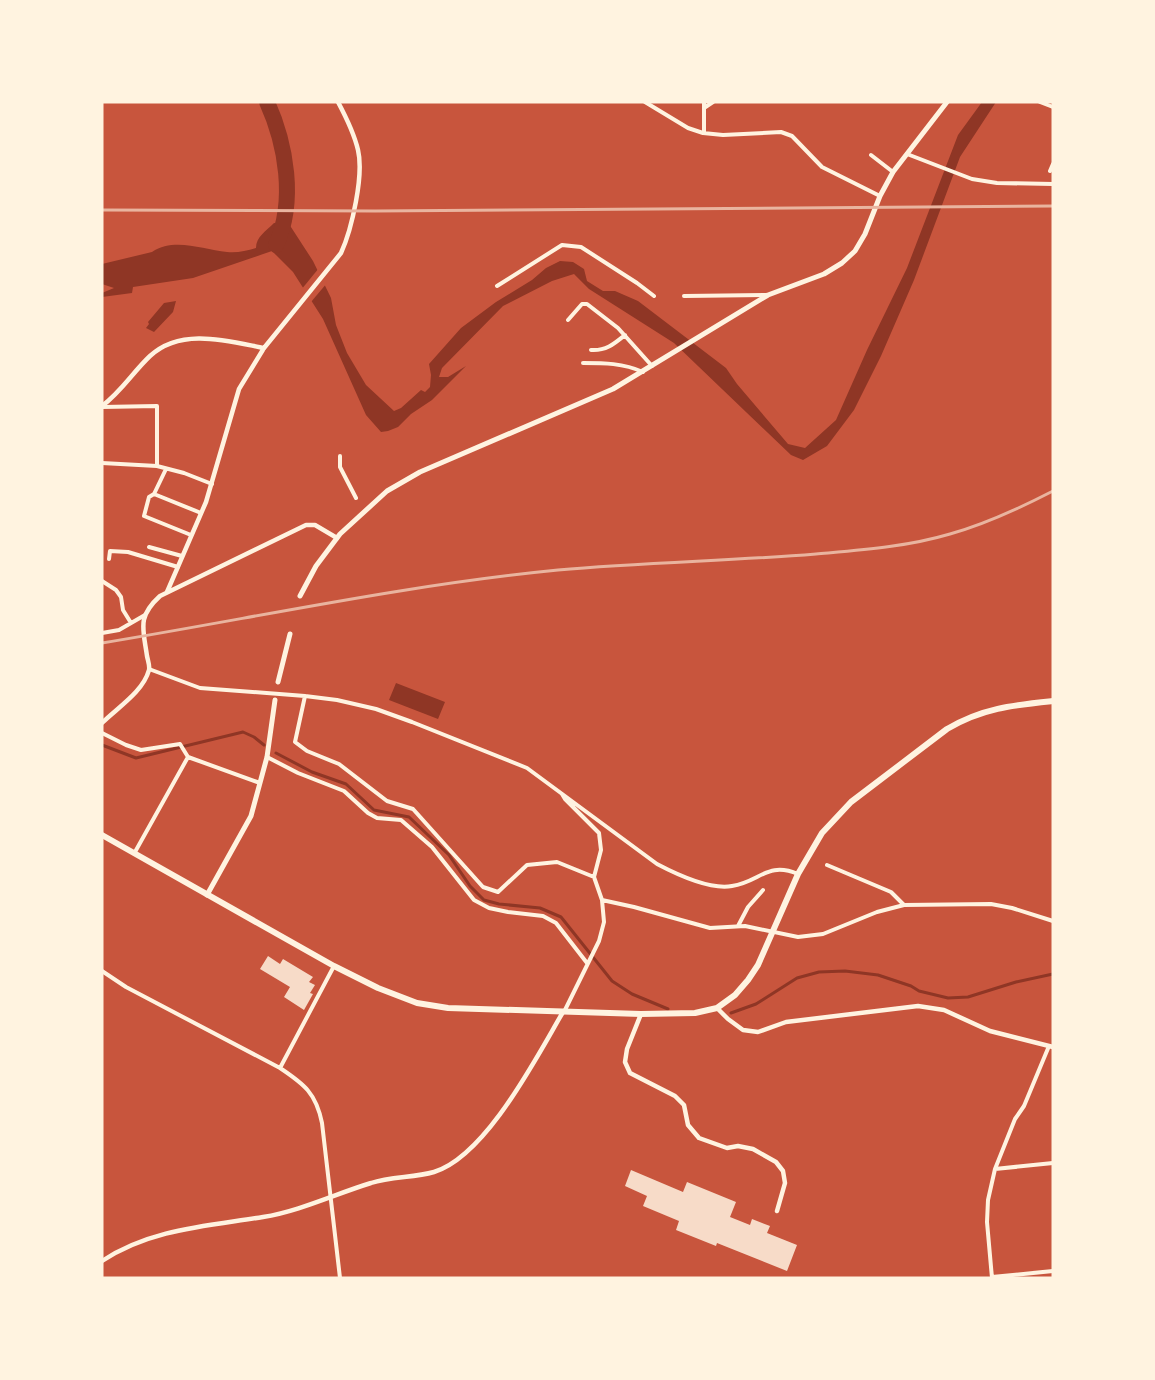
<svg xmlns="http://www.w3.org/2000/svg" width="1155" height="1380" viewBox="0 0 1155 1380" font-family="'PT Sans Narrow',sans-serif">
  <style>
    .water { fill: #8f3625 }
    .pier { fill: #c8553d }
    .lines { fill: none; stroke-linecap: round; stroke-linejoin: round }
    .stream { stroke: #8f3625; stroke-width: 3 }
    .river { stroke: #8f3625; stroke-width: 16 }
    .building { fill: #f7dbc8 }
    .minor { stroke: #fff3e0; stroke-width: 4 }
    .tertiary { stroke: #fff3e0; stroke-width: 4.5 }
    .secondary { stroke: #fff3e0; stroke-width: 5 }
    .primary { stroke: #fff3e0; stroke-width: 6 }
    .rail { stroke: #e9b49f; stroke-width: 3 }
  </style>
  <rect width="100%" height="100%" fill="#c8553d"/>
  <path class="water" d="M 982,102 L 996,102 L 960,157 L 914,280 L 881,356 L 854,410 L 827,446 L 803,460 L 791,455 L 674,343 L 589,289 L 574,274 L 552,281 L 503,306 L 442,368 L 439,377 L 448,377 L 466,366 L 432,400 L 411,414 L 398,427 L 388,431 L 381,432 L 366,415 L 323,319 L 293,272 L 272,251 L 193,278 L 133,287 L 132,293 L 102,297 L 102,293 L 114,288 L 102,284 L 102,264 L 152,252 C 175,237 203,250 227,252 C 237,253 246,251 256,248 C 256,237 266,231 274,223 L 289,224 L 313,261 L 331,298 L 336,325 L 347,353 L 366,385 L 394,411 L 401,408 L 421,390 L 425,392 L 430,387 L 431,375 L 429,364 L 461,328 L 496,302 L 532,280 L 546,268 L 560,261 L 573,262 L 584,269 L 587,281 L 603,291 L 615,291 L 638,301 L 726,368 L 737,384 L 788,444 L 805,448 L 836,420 L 867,350 L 907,268 L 958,135 Z
    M 176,301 L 173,312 L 154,332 L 146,328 L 149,324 L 148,322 L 164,303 Z
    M 396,683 L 445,702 L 438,719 L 389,700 Z"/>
  <path class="pier" d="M 319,268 L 327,283 L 311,302 L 301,290 Z"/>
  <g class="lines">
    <path class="stream" d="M 102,745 L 136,758 L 243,732 L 254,737 L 264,745
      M 276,753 L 312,772 L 346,784 L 374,810 L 409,817 L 449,855 L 470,886 L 484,900 L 499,904 L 540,908 L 561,917 L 612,981 L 632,994 L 668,1009
      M 731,1013 L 756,1004 L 797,978 L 819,972 L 845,971 L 878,975 L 911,986 L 919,991 L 948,998 L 968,997 L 1016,982 L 1053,974"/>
    <path class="river" d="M 267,102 C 286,144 296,201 276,245"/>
  </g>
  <path class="building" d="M 268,956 L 280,964 L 283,959 L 313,977 L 309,982 L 315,985 L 310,993 L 313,994 L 304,1010 L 284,997 L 290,987 L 260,969 Z
    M 631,1170 L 683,1192 L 687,1182 L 736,1202 L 730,1217 L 750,1225 L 752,1219 L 770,1226 L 767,1233 L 797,1245 L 787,1271 L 717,1243 L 716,1246 L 676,1230 L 679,1221 L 643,1206 L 647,1196 L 625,1186 Z"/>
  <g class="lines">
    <path class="minor" d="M 645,102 L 688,128 L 703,133 L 723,135 L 781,132 L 792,136 L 822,167 L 880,196
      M 704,102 L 704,133
      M 1040,102 L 1053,107
      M 704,108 L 713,102
      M 907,154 L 972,179 L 997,183 L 1053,184
      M 871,155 L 893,172
      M 1050,171 L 1053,164
      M 497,286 L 562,245 L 581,247 L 637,283 L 654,296
      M 684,296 L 767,295
      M 568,320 L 582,304 L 587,304 L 618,328 L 652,366
      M 591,350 C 606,351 614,344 625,335
      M 583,363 C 604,363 623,363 643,372
      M 102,407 L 157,406 L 157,466 L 102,463
      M 340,456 L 340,467 L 356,498
      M 157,466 L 184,473 L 212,484
      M 166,469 L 154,494 L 201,513
      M 154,494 L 149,497 L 144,516 L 191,535
      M 149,547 L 182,556
      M 109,559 L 110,551 L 128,552 L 178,567
      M 102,581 L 116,590 L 121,597 L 123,610 L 131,623
      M 102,633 L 119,630 L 145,615
      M 149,669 L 200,688 L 305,696 L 337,700 L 376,709 L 412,722 L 527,768 L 657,864 C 676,874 710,890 732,886 C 760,882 767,861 798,874
      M 305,696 L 295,742 L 307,751 L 339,764 L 387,801 L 413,809 L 483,887 L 498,892 L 527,865 L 557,862 L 594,877
      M 102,733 L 126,745 L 141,750 L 180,744 L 188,757 L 260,783
      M 267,757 L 298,773 L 344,791 L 368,813 L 377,818 L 401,820 L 432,847 L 474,900 L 489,908 L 508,912 L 543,916 L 556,923 L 587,963
      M 562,794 L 565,799 L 599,833 L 601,850 L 594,877 L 602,900 L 604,922 L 599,941 L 564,1012
      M 135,852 L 188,757
      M 827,865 L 891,892 L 904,905 L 991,904 L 1012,908 L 1053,921
      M 602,900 L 634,907 L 710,928 L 745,926 L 798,937 L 823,934 L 877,912 L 904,905
      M 738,926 L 748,907 L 763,890
      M 102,971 L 126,987 L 280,1068 C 304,1084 316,1093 322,1123 L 340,1278
      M 280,1068 L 334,966
      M 995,1169 L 1053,1163
      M 992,1277 L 1053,1271
      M 992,1278 L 987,1222 L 988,1200 L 995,1169 L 1015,1119 L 1024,1106 L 1049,1046"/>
    <path class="tertiary" d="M 102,406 C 121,392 133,372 150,356 C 181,327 228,341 264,348
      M 167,592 L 206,502 L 239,389 L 264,348 L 341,253 C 352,229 364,175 358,150 C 354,133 346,117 338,102
      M 102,723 C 117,708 143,692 149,670 C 150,666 148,661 147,656 C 143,628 137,617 160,596 L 306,525 L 315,525 L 337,538
      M 717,1008 L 728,1019 L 743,1030 L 758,1032 L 786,1022 L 918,1006 L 944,1010 L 990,1031 L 1053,1047
      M 641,1014 L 627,1049 L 625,1062 L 630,1073 L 675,1096 L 684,1105 L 688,1125 L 699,1138 L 727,1148 L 738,1146 L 753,1149 L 776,1162 L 783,1171 L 785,1183 L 777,1211
      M 102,1261 C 150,1229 207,1226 263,1217 C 300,1211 335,1194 371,1183 C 391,1176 413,1178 434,1172 C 486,1156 536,1058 563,1012"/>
    <path class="secondary" d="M 300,596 L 316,566 L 340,534 L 387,491 L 420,472 L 613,389 L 768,295 L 824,274 L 842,263 L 855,251 L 865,234 L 880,196 L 893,172 L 947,102
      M 278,682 L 290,634
      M 207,895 L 251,816 L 267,757 L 275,700"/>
    <path class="primary" d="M 102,835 L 334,966 L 378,988 L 417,1003 L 448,1008 L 641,1014 L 695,1013 L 717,1008 L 735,995 L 748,980 L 758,965 L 798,874 L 822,833 L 851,802 L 947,729 C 982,708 1014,705 1053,701"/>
    <path class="rail" d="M 102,210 L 375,211 L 1053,206
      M 102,643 C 254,618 405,585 558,570 C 644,562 730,561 816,554 C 861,550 906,547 950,534 C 986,524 1020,508 1053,491"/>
  </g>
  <rect width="1155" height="1380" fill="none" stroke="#fff3e0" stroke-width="207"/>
</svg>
